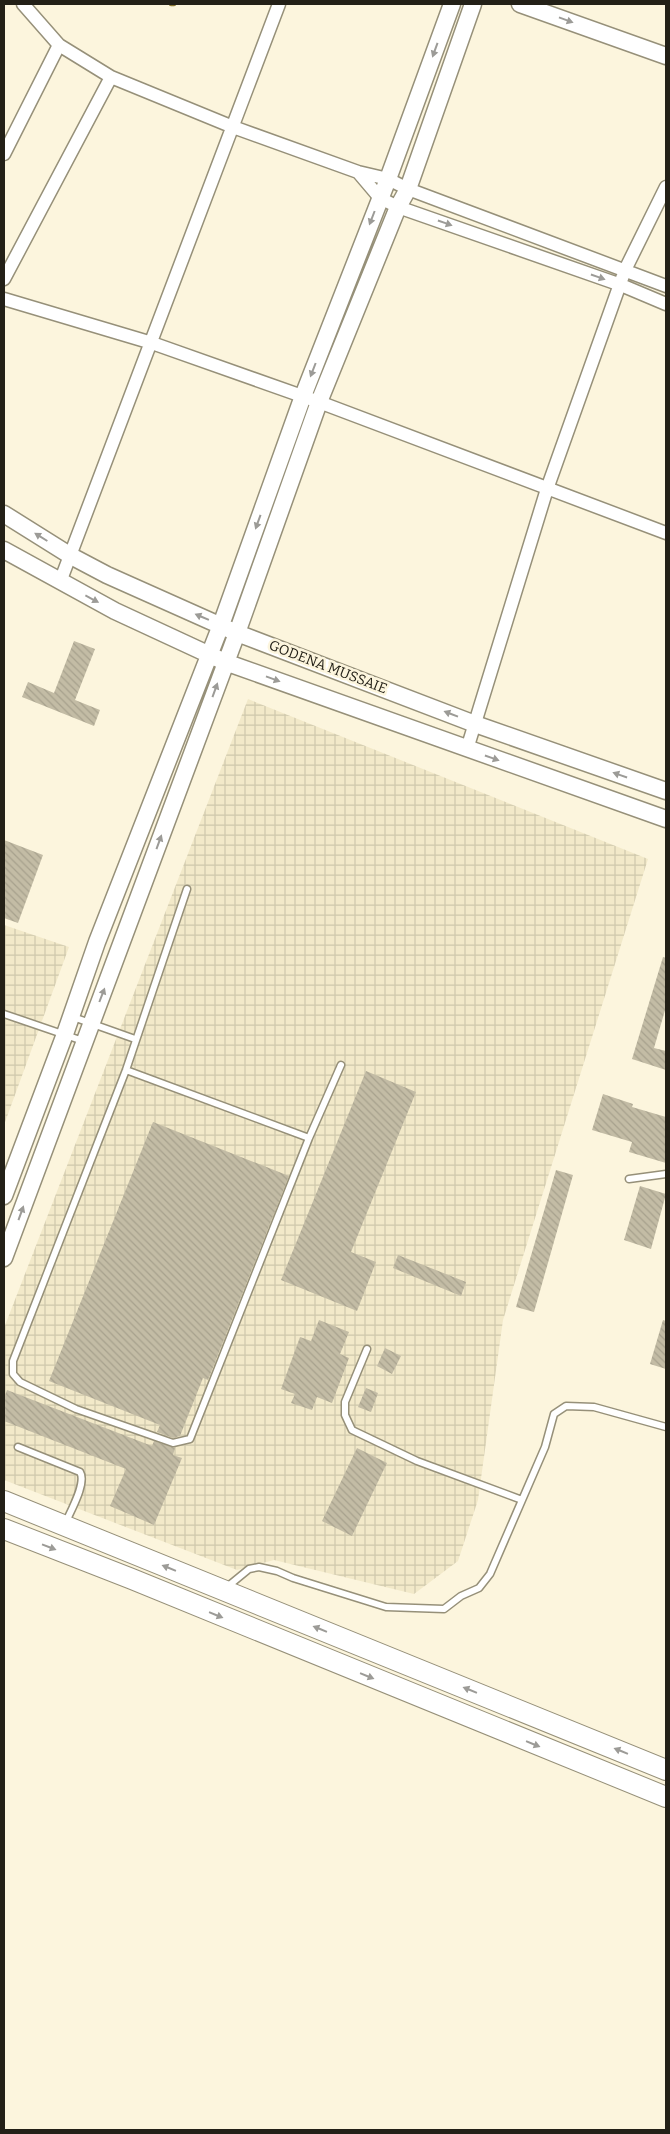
<svg xmlns="http://www.w3.org/2000/svg" width="670" height="2134" viewBox="0 0 670 2134" font-family="Bitter,serif">
  <style>
    .industrial { fill: url(#industrial-grid) }
    .lines { fill: none; stroke-linecap: round; stroke-linejoin: round }
    .stream { stroke: #8b7833; stroke-width: 4.5 }
    .building { fill: url(#building-back-hatch) }
    .service-casing { stroke: #969079; stroke-width: 9 }
    .minor-casing { stroke: #969079; stroke-width: 15 }
    .tertiary-casing { stroke: #969079; stroke-width: 19 }
    .primary-casing { stroke: #969079; stroke-width: 22 }
    .service { stroke: #fff; stroke-width: 6 }
    .minor { stroke: #fff; stroke-width: 12 }
    .tertiary { stroke: #fff; stroke-width: 16 }
    .primary { stroke: #fff; stroke-width: 20 }
    .oneway { fill: #9c9b97 }
    .labels { text-anchor: middle; dominant-baseline: central; stroke-width: 5; stroke-linejoin: round; paint-order: stroke }
    .street-label { font-size: 14px; fill: #232017; stroke: #fcf5dd }
  </style>
  <defs>
    <pattern id="industrial-grid" width="8" height="8" patternUnits="userSpaceOnUse" patternTransform="scale(1.25)"><rect width="8" height="8" fill="#f2e9c9"/><path d="M0 4h8M4 0v8" fill="none" stroke="#cfc8ac"/></pattern>
    <pattern id="building-back-hatch" width="6" height="6" patternUnits="userSpaceOnUse" patternTransform="scale(1.25)"><rect width="6" height="6" fill="#c3bca5"/><path d="M-1 5l2 2M0 0l6 6M5-1l2 2" fill="none" stroke="#a7a18d"/></pattern>
  </defs>
  <rect width="100%" height="100%" fill="#fcf5dd"/>
  <path class="industrial" d="M 248,699 L 648,859 L 503,1320 L 478,1500 L 458,1561 L 414,1594 L 274,1560 L 237,1570 L 4,1480 L 4,1328 Z
    M 4,925 L 69,947 L 4,1125 Z"/>
  <g class="lines">
    <path class="stream" d="M 171,4 L 174,4"/>
  </g>
  <path class="building" d="M 74,641 L 95,649 L 75,700 L 100,710 L 94,726 L 22,697 L 28,682 L 54,693 Z
    M 4,840 L 43,855 L 18,923 L 4,918 Z
    M 663,957 L 666,958 L 666,1007 L 654,1048 L 666,1051 L 666,1070 L 632,1059 Z
    M 366,1071 L 416,1092 L 351,1252 L 376,1262 L 357,1311 L 281,1280 Z
    M 603,1094 L 633,1104 L 632,1107 L 666,1117 L 666,1163 L 629,1152 L 632,1142 L 592,1130 Z
    M 153,1122 L 289,1176 L 208,1380 L 203,1378 L 180,1436 L 173,1438 L 157,1432 L 160,1425 L 49,1381 Z
    M 556,1170 L 573,1175 L 534,1312 L 516,1307 Z
    M 640,1186 L 666,1194 L 651,1249 L 624,1240 Z
    M 398,1255 L 466,1282 L 461,1296 L 393,1268 Z
    M 319,1320 L 349,1332 L 340,1354 L 349,1358 L 332,1403 L 317,1397 L 312,1410 L 291,1403 L 295,1394 L 281,1389 L 300,1337 L 311,1341 Z
    M 663,1320 L 666,1321 L 666,1369 L 650,1364 Z
    M 385,1348 L 401,1356 L 392,1374 L 377,1366 Z
    M 366,1388 L 378,1393 L 371,1412 L 358,1407 Z
    M 7,1390 L 152,1446 L 154,1441 L 175,1448 L 173,1455 L 182,1458 L 154,1525 L 110,1506 L 126,1469 L 4,1421 L 4,1398 Z
    M 357,1448 L 387,1463 L 352,1536 L 322,1521 Z"/>
  <g class="lines">
    <g class="service-casing">
      <path id="service" d="M 187,889 L 126,1070 L 13,1361 L 13,1374 L 20,1382 L 76,1409 L 173,1443 L 190,1439 L 309,1138 L 341,1065
        M 4,1014 L 83,1041
        M 73,1017 L 135,1039
        M 126,1070 L 309,1138
        M 629,1179 L 666,1174
        M 367,1349 L 345,1402 L 345,1415 L 352,1430 L 417,1461 L 522,1500
        M 18,1447 L 80,1472 C 87,1483 70,1512 65,1524
        M 227,1587 L 249,1569 L 259,1567 L 277,1571 L 293,1578 L 386,1607 L 444,1609 L 461,1596 L 479,1588 L 490,1574 L 545,1447 L 554,1414 L 566,1406 L 594,1407 L 666,1427"/>
    </g>
    <g class="minor-casing">
      <path id="minor" d="M 23,4 L 59,45 L 111,77 L 233,127 L 358,172 L 388,179 L 408,189 L 666,286
        M 4,154 L 59,45
        M 358,172 L 380,198 L 398,207 L 621,285 L 666,304
        M 4,279 L 111,77
        M 4,299 L 152,343 L 319,402 L 666,533
        M 60,582 L 279,4
        M 467,749 L 547,489 L 625,270 L 666,187"/>
    </g>
    <g class="tertiary-casing">
      <path id="tertiary" d="M 520,4 L 666,56
        M 4,514 L 71,556 L 107,575 L 237,633 L 475,724 L 666,791
        M 4,550 L 115,611 L 225,662 L 666,819
        M 4,1196 L 65,1034 L 97,942 L 221,625 L 303,396 L 388,179 L 452,4
        M 4,1258 L 237,633 L 319,402 L 398,207 L 408,189 L 473,4"/>
    </g>
    <g class="primary-casing">
      <path id="primary" d="M 4,1501 L 666,1770
        M 4,1529 L 132,1579 L 666,1797"/>
    </g>
    <use href="#service" class="service"/>
    <use href="#minor" class="minor"/>
    <use href="#tertiary" class="tertiary"/>
    <use href="#primary" class="primary"/>
  </g>
  <defs><path id="oneway-solid" d="M-6-.8H1V-3.2L6.5 0L1 3.2V.8H-6Z" transform="scale(1.25)"/></defs>
  <g class="oneway">
    <use href="#oneway-solid" transform="translate(566 20) rotate(20)"/>
    <use href="#oneway-solid" transform="translate(435 50) rotate(110)"/>
    <use href="#oneway-solid" transform="translate(372 218) rotate(111)"/>
    <use href="#oneway-solid" transform="translate(445 223) rotate(19)"/>
    <use href="#oneway-solid" transform="translate(598 277) rotate(19)"/>
    <use href="#oneway-solid" transform="translate(313 370) rotate(111)"/>
    <use href="#oneway-solid" transform="translate(258 522) rotate(110)"/>
    <use href="#oneway-solid" transform="translate(41 537) rotate(-148)"/>
    <use href="#oneway-solid" transform="translate(92 599) rotate(28)"/>
    <use href="#oneway-solid" transform="translate(202 617) rotate(-157)"/>
    <use href="#oneway-solid" transform="translate(273 679) rotate(20)"/>
    <use href="#oneway-solid" transform="translate(215 690) rotate(-70)"/>
    <use href="#oneway-solid" transform="translate(451 714) rotate(-159)"/>
    <use href="#oneway-solid" transform="translate(492 758) rotate(19)"/>
    <use href="#oneway-solid" transform="translate(620 775) rotate(-161)"/>
    <use href="#oneway-solid" transform="translate(159 842) rotate(-70)"/>
    <use href="#oneway-solid" transform="translate(102 995) rotate(-69)"/>
    <use href="#oneway-solid" transform="translate(21 1213) rotate(-70)"/>
    <use href="#oneway-solid" transform="translate(49 1547) rotate(21)"/>
    <use href="#oneway-solid" transform="translate(169 1568) rotate(-158)"/>
    <use href="#oneway-solid" transform="translate(216 1615) rotate(22)"/>
    <use href="#oneway-solid" transform="translate(320 1629) rotate(-158)"/>
    <use href="#oneway-solid" transform="translate(367 1676) rotate(22)"/>
    <use href="#oneway-solid" transform="translate(470 1690) rotate(-158)"/>
    <use href="#oneway-solid" transform="translate(533 1744) rotate(22)"/>
    <use href="#oneway-solid" transform="translate(621 1751) rotate(-158)"/>
  </g>
  <g class="labels">
    <g class="street-label">
      <text transform="translate(328 667) rotate(21)">GODENA MUSSAIE</text>
    </g>
  </g>
  <rect width="670" height="2134" fill="none" stroke="#232017" stroke-width="10"/>
</svg>
